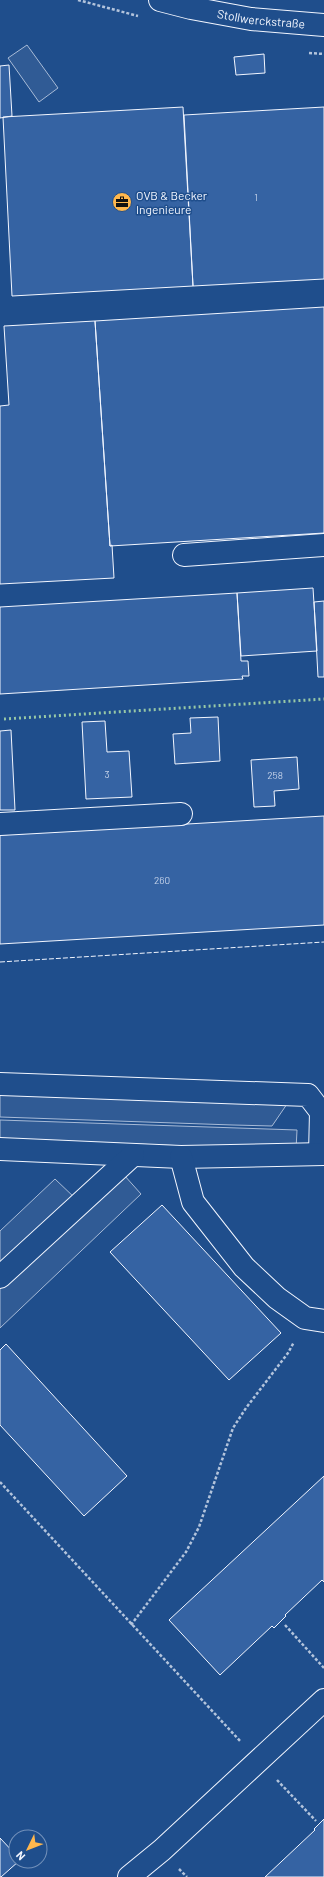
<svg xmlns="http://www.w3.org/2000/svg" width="324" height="1877" viewBox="0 0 324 1877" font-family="Barlow,sans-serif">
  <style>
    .parking { fill: #305b95; stroke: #a8bbd7 }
    .building { fill: #3563a3; stroke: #f2f6ff }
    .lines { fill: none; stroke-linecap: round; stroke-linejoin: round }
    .minor-casing { stroke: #f2f6ff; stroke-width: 24 }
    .path { stroke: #b3c4dc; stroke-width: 2.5; stroke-dasharray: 3 2; stroke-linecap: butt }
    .minor { stroke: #1f4e8c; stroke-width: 22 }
    .hedge { stroke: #97c8a6; stroke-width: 3; stroke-dasharray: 2 3; stroke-linecap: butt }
    .fence { stroke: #f2f6ff; stroke-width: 1; stroke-dasharray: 5 2; stroke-linecap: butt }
    .labels { text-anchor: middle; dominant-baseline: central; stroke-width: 3; stroke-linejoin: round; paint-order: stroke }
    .number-label { font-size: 10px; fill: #c3d1e8 }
    .street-label { font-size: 12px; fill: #f2f6ff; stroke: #1f4e8c }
    .poi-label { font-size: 12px; fill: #f2f6ff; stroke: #1f4e8c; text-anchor: start }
  </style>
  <rect width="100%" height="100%" fill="#1f4e8c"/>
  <path class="parking" d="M 27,45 L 58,88 L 39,102 L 8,58 Z
    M 0,1094 L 287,1104 L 272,1126 L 233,1125 L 0,1117 Z
    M 0,1120 L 297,1130 L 296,1150 L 0,1139 Z
    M 124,1175 L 141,1194 L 0,1328 L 0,1231 L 55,1179 L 76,1199 Z"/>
  <path class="building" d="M 264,54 L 265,73 L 236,75 L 234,57 Z
    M 9,65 L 12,116 L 0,118 L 0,66 Z
    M 183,107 L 193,286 L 12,296 L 3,117 Z
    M 324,107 L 324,279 L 193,286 L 184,115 Z
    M 324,307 L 324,533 L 110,546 L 95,321 Z
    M 95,321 L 110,546 L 112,545 L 114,578 L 0,584 L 0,406 L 9,405 L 4,326 Z
    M 313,588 L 317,651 L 241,656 L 237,593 Z
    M 237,593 L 241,661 L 248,661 L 249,676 L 242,676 L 243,679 L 0,694 L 0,607 Z
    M 324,601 L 324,677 L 318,677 L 314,602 Z
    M 218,717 L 220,761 L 175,764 L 173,734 L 191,733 L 190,718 Z
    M 105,721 L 107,752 L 129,751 L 132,797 L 86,799 L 82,722 Z
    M 11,730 L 15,810 L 0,810 L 0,731 Z
    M 297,757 L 299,789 L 274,791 L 275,806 L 254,807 L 251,760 Z
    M 324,816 L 324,925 L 0,944 L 0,835 Z
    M 162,1205 L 281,1333 L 229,1380 L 110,1252 Z
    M 6,1344 L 127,1476 L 84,1516 L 0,1425 L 0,1350 Z
    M 324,1476 L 324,1582 L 322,1580 L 285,1615 L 286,1616 L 274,1628 L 272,1626 L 220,1675 L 169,1620 Z
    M 324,1819 L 324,1877 L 265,1877 L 315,1830 L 314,1829 Z
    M 0,1838 L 16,1855 L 16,1861 L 19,1861 L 1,1877 L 0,1877 Z"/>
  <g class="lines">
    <g class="minor-casing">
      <g id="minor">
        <path id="s1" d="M 160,0 L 191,8 L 251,19 L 324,25"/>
        <path d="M 184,555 L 324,545"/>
        <path d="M 0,824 L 181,814"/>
        <path d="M 0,1084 L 308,1095 L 321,1112 L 320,1154"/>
        <path d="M 0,1149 L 181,1157 L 324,1154"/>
        <path d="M 181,1157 L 193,1202 L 244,1267 L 277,1298 L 305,1318 L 324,1321"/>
        <path d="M 0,1277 L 133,1155"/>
        <path d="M 129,1877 L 162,1850 L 324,1700"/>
      </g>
    </g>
    <path class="path" d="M 78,0 L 138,16
      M 309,53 L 324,54
      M 0,1482 L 241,1742
      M 131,1625 L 186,1552 L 199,1527 L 233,1428 L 246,1408 L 288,1353 L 294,1342
      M 285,1625 L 324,1668
      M 277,1780 L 316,1821
      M 179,1869 L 187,1877"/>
    <use href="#minor" class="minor"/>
    <path class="hedge" d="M 4,719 L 324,699"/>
    <path class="fence" d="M 0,962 L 324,942"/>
  </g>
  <defs>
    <g id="office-disc" transform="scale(1)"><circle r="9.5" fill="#ffb74d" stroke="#1f4e8c"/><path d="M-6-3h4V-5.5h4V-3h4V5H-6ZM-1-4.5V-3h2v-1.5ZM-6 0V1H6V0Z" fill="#111"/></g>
  </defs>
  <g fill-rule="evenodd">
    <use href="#office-disc" x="122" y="202"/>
  </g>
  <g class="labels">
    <g class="number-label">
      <text x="256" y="197">1</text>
      <text x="107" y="774">3</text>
      <text x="275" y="775">258</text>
      <text x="162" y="880">260</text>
    </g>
    <g class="street-label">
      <text stroke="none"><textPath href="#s1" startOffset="103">Stollwerckstraße</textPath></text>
    </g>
    <g class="poi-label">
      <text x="136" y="195">OVB &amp; Becker<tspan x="136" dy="14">Ingenieure</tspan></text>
    </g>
  </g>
  <g transform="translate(28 1849) rotate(227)"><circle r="19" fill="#1f4e8c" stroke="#7391ba"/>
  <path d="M0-3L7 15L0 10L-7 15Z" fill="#ffb74d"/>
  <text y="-6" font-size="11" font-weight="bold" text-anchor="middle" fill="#f2f6ff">N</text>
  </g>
</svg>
